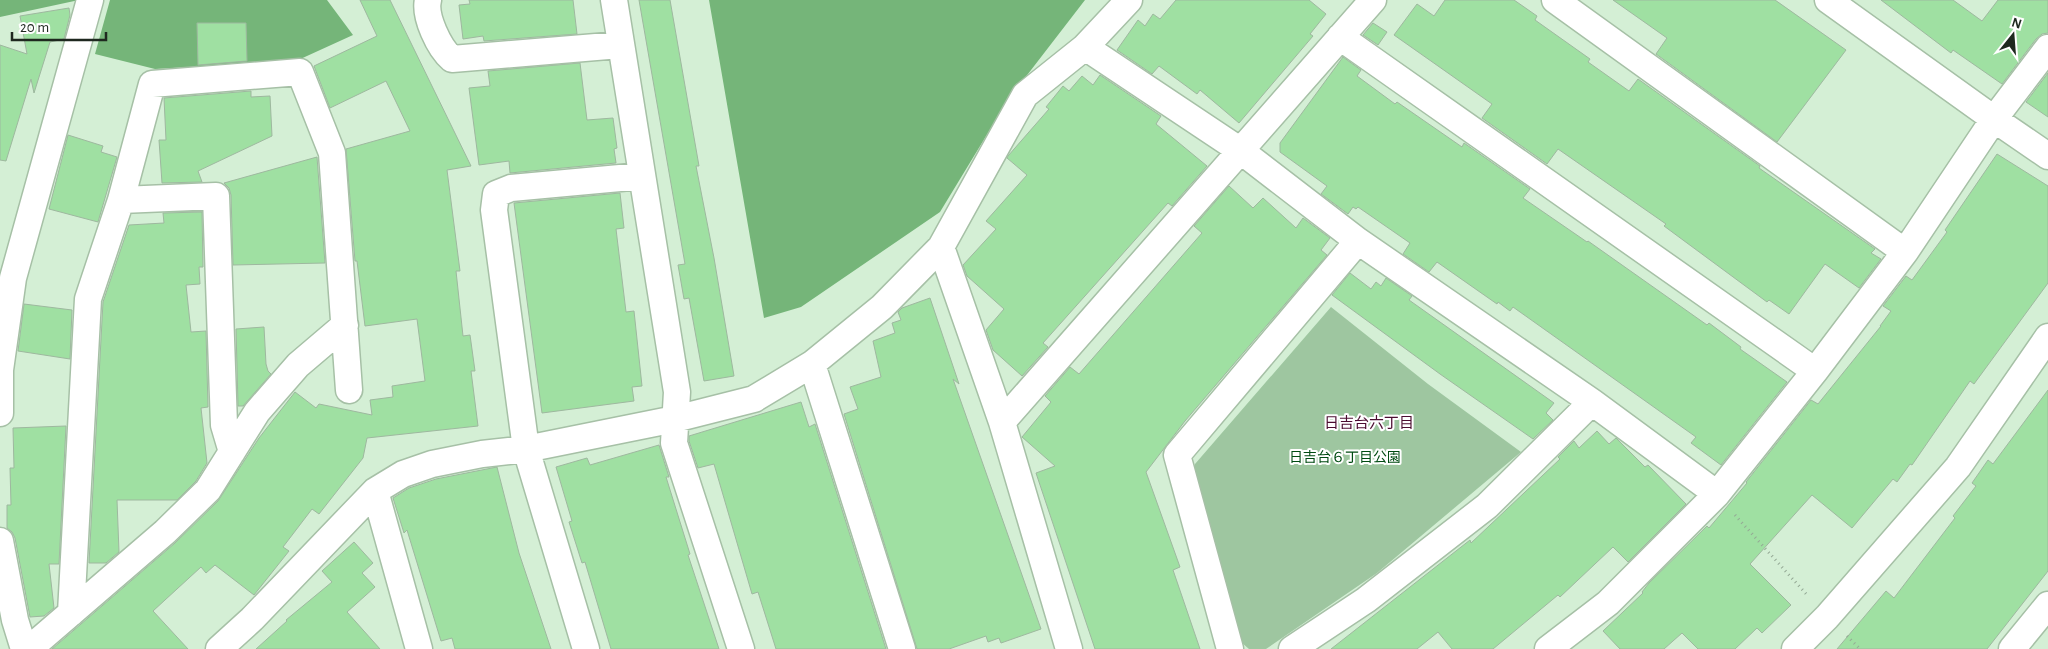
<svg xmlns="http://www.w3.org/2000/svg" width="2048" height="649" viewBox="0 0 2048 649" font-family="'Alegreya Sans','Noto Sans JP',sans-serif">
  <style>
    .green { fill: #9ec6a0 }
    .forest { fill: #75b579 }
    .building { fill: #9fe0a2; stroke: #9eb89f }
    .lines { fill: none; stroke-linecap: round; stroke-linejoin: round }
    .minor-casing { stroke: #a6c0a6; stroke-width: 29 }
    .path { stroke: #94a995; stroke-width: 3; stroke-dasharray: 1 4; stroke-linecap: butt }
    .minor { stroke: #fff; stroke-width: 26 }
    .labels { text-anchor: middle; dominant-baseline: central; stroke-width: 4; stroke-linejoin: round; paint-order: stroke }
    .park-label { font-size: 14px; fill: #004b12; stroke: #fff }
    .neighbourhood-label { font-size: 15px; fill: #4b0c30; stroke: #fff }
  </style>
  <rect width="100%" height="100%" fill="#d4efd5"/>
  <path class="green" d="M 1331,307 L 1428,384 L 1521,452 L 1377,573 L 1266,649 L 1249,649 L 1241,642 L 1191,479 L 1195,464 Z"/>
  <path class="forest" d="M 0,0 L 79,0 L 0,17 Z
    M 110,0 L 327,0 L 353,35 L 296,61 L 155,69 L 95,54 Z
    M 709,0 L 1085,0 L 1008,100 L 940,212 L 801,307 L 764,318 Z"/>
  <path class="building" d="M 360,0 L 390,0 L 471,166 L 447,170 L 460,271 L 456,271 L 463,336 L 470,335 L 475,371 L 471,371 L 478,426 L 367,438 L 363,458 L 319,514 L 312,509 L 283,547 L 289,551 L 254,595 L 215,565 L 206,573 L 201,567 L 153,611 L 188,649 L 52,649 L 175,543 L 218,501 L 259,438 L 295,392 L 316,408 L 319,404 L 372,415 L 370,400 L 393,397 L 392,386 L 425,381 L 417,319 L 365,326 L 357,261 L 355,261 L 346,149 L 410,131 L 386,81 L 330,108 L 314,66 L 377,36 Z
    M 469,0 L 573,0 L 577,34 L 484,41 L 483,36 L 463,39 L 459,5 L 470,4 Z
    M 639,0 L 670,0 L 699,166 L 696,166 L 714,258 L 734,376 L 704,381 L 689,298 L 684,299 L 678,265 L 685,264 Z
    M 1176,0 L 1309,0 L 1326,14 L 1310,34 L 1313,36 L 1239,123 L 1200,90 L 1197,94 L 1159,66 L 1152,74 L 1117,50 L 1138,20 L 1145,26 L 1153,14 L 1160,19 Z
    M 1445,0 L 1514,0 L 1537,16 L 1535,20 L 1590,59 L 1588,62 L 1629,91 L 1638,79 L 1760,166 L 1759,168 L 1875,249 L 1871,253 L 1881,259 L 1859,288 L 1825,264 L 1789,314 L 1769,300 L 1767,302 L 1664,226 L 1666,224 L 1558,149 L 1547,164 L 1482,118 L 1492,104 L 1394,35 L 1417,4 L 1434,16 Z
    M 1613,0 L 1775,0 L 1846,50 L 1777,142 L 1656,54 L 1667,38 Z
    M 1881,0 L 1953,0 L 1982,21 L 1998,0 L 2048,0 L 2048,33 L 2042,34 L 2036,39 L 2002,84 L 1953,50 L 1951,53 Z
    M 69,8 L 70,15 L 64,39 L 50,42 L 34,93 L 31,79 L 6,161 L 0,160 L 0,45 L 27,54 L 20,16 Z
    M 197,23 L 246,23 L 247,61 L 198,65 Z
    M 1373,23 L 1387,32 L 1378,45 L 1363,35 Z
    M 1343,57 L 1361,70 L 1357,76 L 1395,104 L 1397,102 L 1462,147 L 1464,143 L 1530,189 L 1523,198 L 1587,242 L 1588,241 L 1707,325 L 1709,323 L 1741,347 L 1740,349 L 1787,382 L 1721,465 L 1691,443 L 1696,437 L 1513,307 L 1510,311 L 1498,302 L 1497,304 L 1437,262 L 1429,272 L 1403,254 L 1410,243 L 1358,207 L 1356,209 L 1353,207 L 1348,214 L 1321,194 L 1327,186 L 1280,152 L 1280,143 Z
    M 580,63 L 587,120 L 613,118 L 617,148 L 614,149 L 616,163 L 510,173 L 509,161 L 479,165 L 469,88 L 490,86 L 488,71 Z
    M 2048,73 L 2048,117 L 2026,102 Z
    M 1100,75 L 1161,116 L 1156,124 L 1207,166 L 1172,206 L 1168,203 L 1043,343 L 1048,347 L 1022,376 L 993,350 L 986,330 L 1004,309 L 967,276 L 963,265 L 996,229 L 986,221 L 1027,175 L 1007,158 L 1008,156 L 1049,109 L 1046,107 L 1063,86 L 1069,91 L 1082,76 L 1093,85 Z
    M 251,91 L 251,97 L 270,96 L 272,136 L 198,171 L 202,182 L 162,183 L 159,140 L 166,140 L 164,98 Z
    M 68,135 L 103,146 L 101,152 L 117,157 L 98,222 L 49,209 Z
    M 1997,154 L 2048,186 L 2048,283 L 1974,384 L 1970,381 L 1912,465 L 1910,464 L 1897,482 L 1893,479 L 1852,528 L 1812,495 L 1750,564 L 1791,605 L 1762,633 L 1757,628 L 1735,649 L 1698,649 L 1682,633 L 1664,649 L 1620,649 L 1603,631 L 1643,593 L 1642,592 L 1649,583 L 1707,526 L 1709,528 L 1747,483 L 1746,482 L 1811,400 L 1818,404 L 1881,326 L 1880,326 L 1891,311 L 1883,306 L 1906,276 L 1912,280 L 1947,232 L 1945,230 Z
    M 317,157 L 325,263 L 233,265 L 231,195 L 229,188 L 224,183 Z
    M 1229,186 L 1253,208 L 1263,198 L 1296,228 L 1303,218 L 1330,238 L 1321,250 L 1327,255 L 1185,421 L 1146,472 L 1180,567 L 1173,570 L 1200,649 L 1095,649 L 1036,473 L 1055,466 L 1022,437 L 1051,402 L 1045,396 L 1070,367 L 1079,374 L 1202,233 L 1194,226 Z
    M 620,193 L 624,228 L 616,229 L 626,312 L 634,311 L 642,386 L 632,387 L 634,401 L 542,413 L 514,203 Z
    M 202,212 L 203,267 L 199,267 L 200,284 L 186,285 L 191,332 L 206,331 L 208,407 L 201,408 L 207,463 L 196,481 L 177,500 L 117,500 L 119,552 L 106,563 L 89,563 L 103,302 L 129,225 L 164,223 L 163,213 Z
    M 1350,273 L 1371,289 L 1376,282 L 1381,286 L 1386,278 L 1412,296 L 1409,300 L 1554,403 L 1546,413 L 1553,420 L 1533,439 L 1440,374 L 1332,295 Z
    M 930,298 L 959,384 L 953,379 L 1041,629 L 1001,643 L 999,638 L 988,642 L 986,636 L 949,649 L 917,649 L 844,414 L 858,409 L 850,387 L 881,377 L 873,341 L 895,333 L 892,323 L 901,320 L 898,312 L 902,308 Z
    M 24,304 L 72,310 L 70,359 L 18,351 Z
    M 264,327 L 266,364 L 268,371 L 271,374 L 243,406 L 238,406 L 236,329 Z
    M 2048,390 L 2048,571 L 1987,649 L 1837,649 L 1886,591 L 1894,598 L 1955,518 L 1953,516 L 1976,486 L 1972,483 L 1988,460 L 1993,464 Z
    M 801,402 L 809,427 L 815,424 L 886,649 L 776,649 L 758,592 L 752,594 L 714,464 L 698,468 L 689,441 L 689,436 Z
    M 66,426 L 59,564 L 49,564 L 54,608 L 44,616 L 30,617 L 15,538 L 12,532 L 7,528 L 7,505 L 11,505 L 10,468 L 14,468 L 13,428 Z
    M 1597,431 L 1609,444 L 1616,438 L 1645,467 L 1648,465 L 1686,504 L 1628,562 L 1613,547 L 1560,597 L 1558,595 L 1493,649 L 1452,649 L 1438,632 L 1417,649 L 1331,649 L 1470,540 L 1471,543 L 1560,459 L 1558,457 L 1574,441 L 1579,448 Z
    M 659,445 L 669,477 L 666,477 L 690,554 L 688,555 L 719,649 L 611,649 L 585,562 L 582,563 L 569,522 L 572,521 L 556,467 L 587,458 L 590,465 Z
    M 497,467 L 519,553 L 551,649 L 455,649 L 452,638 L 441,641 L 407,530 L 404,533 L 393,498 L 409,488 L 436,479 Z
    M 354,542 L 373,563 L 362,573 L 375,587 L 347,612 L 380,649 L 256,649 L 287,621 L 286,620 L 332,582 L 322,571 Z"/>
  <g class="lines">
    <g class="minor-casing">
      <path id="minor" d="M 428,0 C 424,16 439,48 452,59 L 620,45
        M 614,0 L 677,392 L 674,443 L 741,649
        M 1555,0 L 1905,252
        M 1828,0 L 1994,119 L 2048,156
        M 1340,37 L 1815,371
        M 1085,47 L 1241,151 L 1358,241 L 1592,402 L 1717,494
        M 121,200 L 216,196 L 224,425 L 232,452
        M 941,247 L 1002,422 L 1069,649
        M 812,364 L 902,649
        M 0,413 L 0,370 L 13,278 L 90,0
        M 1002,422 L 1373,0
        M 375,491 L 419,649
        M 0,541 L 15,620 L 24,649
        M 71,613 L 88,299 L 121,200 L 152,84 L 300,72 L 332,153 L 349,390
        M 29,649 L 165,532 L 208,490 L 257,412 L 298,365 L 345,325
        M 219,649 L 252,619 L 375,491 L 403,474 L 432,464 L 482,454 L 526,449 L 675,419 L 754,399 L 812,364 L 882,307 L 941,247 L 1025,95 L 1085,47 L 1129,0
        M 586,649 L 526,449 L 494,210 L 496,194 L 511,188 L 642,176
        M 1230,649 L 1177,455 L 1358,241
        M 1292,649 L 1366,600 L 1487,506 L 1592,402
        M 1548,649 L 1608,603 L 1717,494 L 1815,371 L 1905,252 L 1994,119 L 2048,48
        M 1795,649 L 1827,617 L 1958,467 L 2048,337
        M 2012,649 L 2048,605"/>
    </g>
    <path class="path" d="M 1735,515 L 1808,596
      M 1847,636 L 1860,649"/>
    <use href="#minor" class="minor"/>
  </g>
  <g class="labels">
    <g class="park-label">
      <text x="1345" y="458">日吉台６丁目公園</text>
    </g>
    <g class="neighbourhood-label">
      <text x="1369" y="423">日吉台六丁目</text>
    </g>
  </g>
  <g transform="translate(2013 35) rotate(17)" stroke="#ffffff" stroke-width="4" paint-order="stroke">
  <path d="M0-4L9 19L0 12L-9 19Z" fill="#1e281f"/>
  <text y="-8" font-size="14" font-weight="bold" text-anchor="middle" fill="#1e281f">N</text>
  </g>
  <path d="M12 32v8h94v-8" fill="none" stroke="#1e281f" stroke-width="2.5"/>
  <text x="20" y="32" font-size="15" fill="#1e281f" stroke="#ffffff" stroke-width="4" paint-order="stroke">20 m</text>
</svg>
